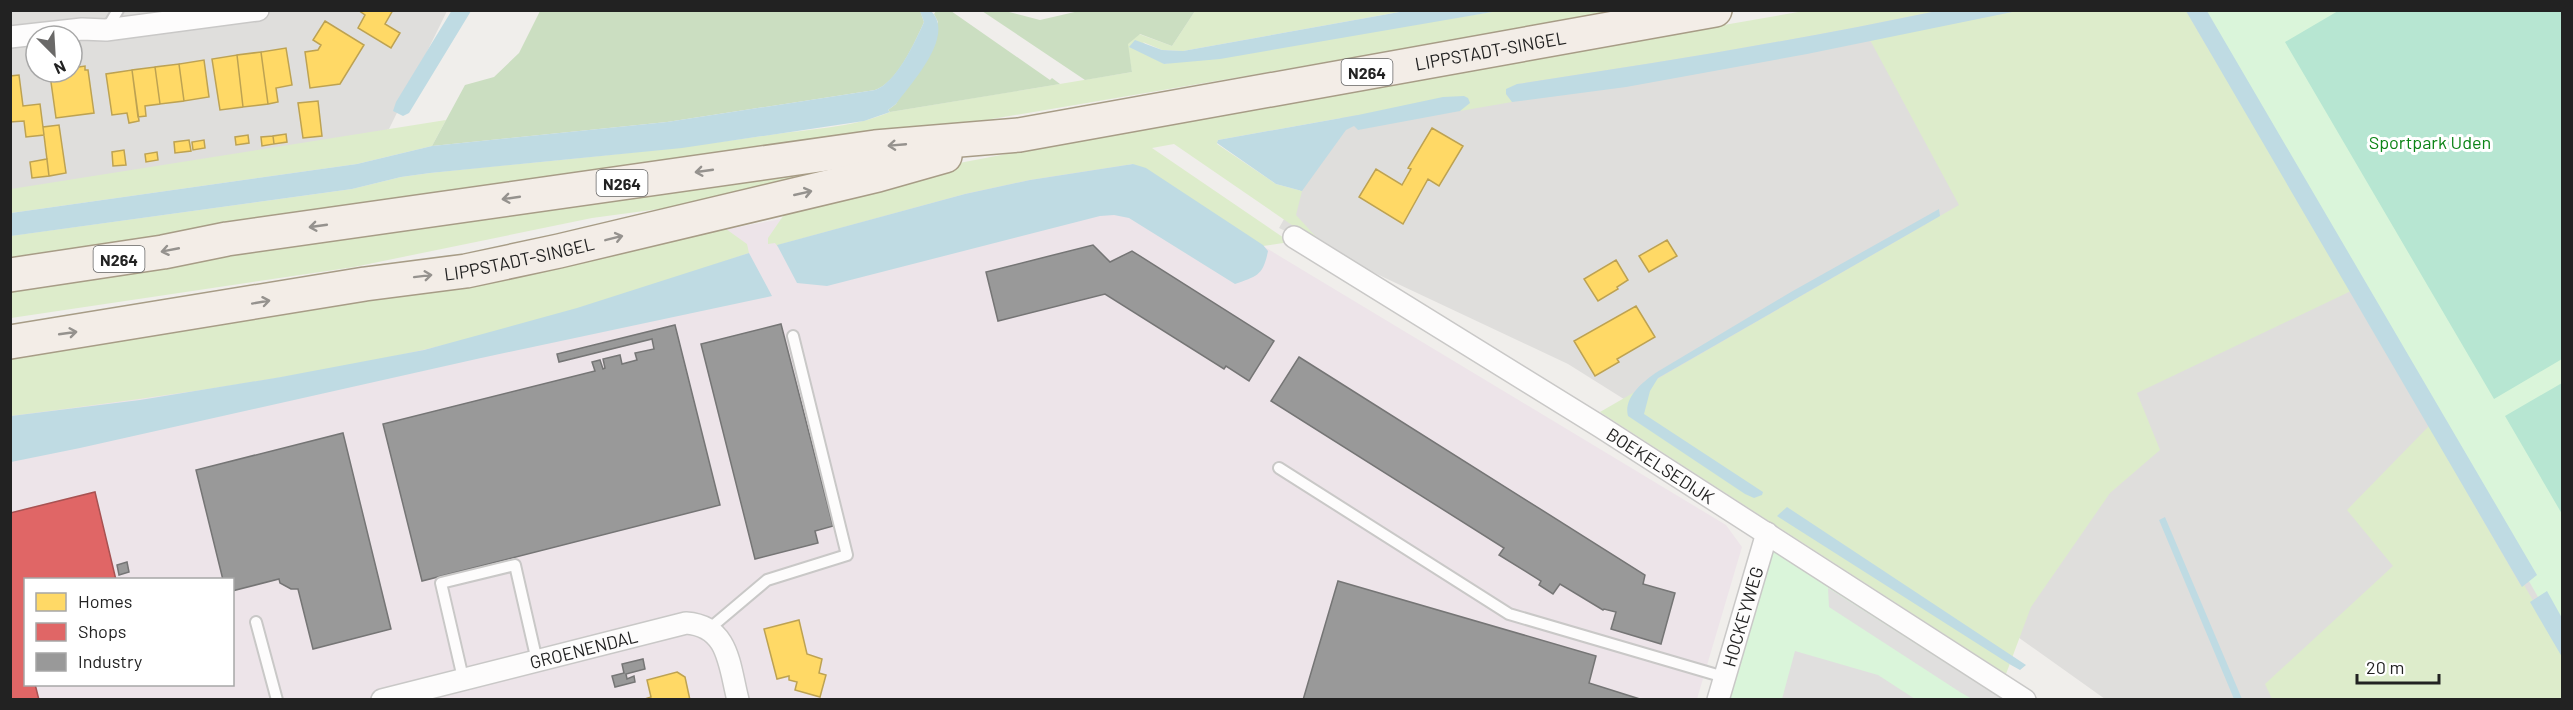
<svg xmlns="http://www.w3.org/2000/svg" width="2573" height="710" viewBox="0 0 2573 710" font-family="Barlow,sans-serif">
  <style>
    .residential { fill: #dfdedc; fill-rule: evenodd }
    .industrial { fill: #ede4e9; fill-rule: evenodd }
    .grass { fill: #ddeccb }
    .forest { fill: #cbdec1 }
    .park { fill: #daf5da }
    .pitch { fill: #b7e6d2 }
    .parking { fill: #e0dfde }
    .water { fill: #bfdbe3 }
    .homes { fill: #ffd966; stroke: #bda252; stroke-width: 1.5 }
    .shops { fill: #e06666; stroke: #a75252; stroke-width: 1.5 }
    .industry { fill: #999; stroke: #757575; stroke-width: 1.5 }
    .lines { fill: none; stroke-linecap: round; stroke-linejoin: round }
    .service-casing { stroke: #c9c8c7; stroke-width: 14 }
    .minor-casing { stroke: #c9c8c7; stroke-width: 24 }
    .primary-casing { stroke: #a79c86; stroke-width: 36 }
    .service { stroke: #fdfcfc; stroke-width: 10 }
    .minor { stroke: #fdfcfc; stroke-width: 21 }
    .primary { stroke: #f3ede7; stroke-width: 33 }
    .oneway { stroke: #95928e }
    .labels { text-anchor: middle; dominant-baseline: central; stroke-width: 6; stroke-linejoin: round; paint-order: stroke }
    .shield { fill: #fff; stroke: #646464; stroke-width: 1.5 }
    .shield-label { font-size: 16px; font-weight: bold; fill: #222 }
    .street-label { font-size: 18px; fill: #222; stroke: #fff }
    .park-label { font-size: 18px; fill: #0c8416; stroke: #fff }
  </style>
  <rect width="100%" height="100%" fill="#f0eeeb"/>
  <path class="residential" d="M 10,11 L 447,11 L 389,129 L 341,150 L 11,203 ZM 36,36 L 72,36 L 72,72 L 36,72 Z
    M 1842,11 L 2197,11 L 2562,617 L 2562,699 L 2105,699 L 1800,482 L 1753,480 L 1568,364 L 1279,228 L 1350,102 Z"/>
  <path class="industrial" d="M 1115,157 L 1726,525 L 1742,547 L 1697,699 L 11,700 L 11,362 ZM 26,580 L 232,580 L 232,684 L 26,684 Z"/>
  <path class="grass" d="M 1195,11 L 1405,11 L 1183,51 L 1162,50 L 1143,42 L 1164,64 L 1498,11 L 1628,11 L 945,127 L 11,257 L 10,236 L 352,189 L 401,177 L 430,173 C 543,161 657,152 769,135 C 808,129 853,128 890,112 L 1132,72 L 1127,44 L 1139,34 L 1172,46 Z
    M 1804,11 L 1937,11 C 1798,40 1658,63 1517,84 L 1506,94 L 1512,102 L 1460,111 L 1358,115 L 1218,140 L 1217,144 L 1276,184 L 1302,191 L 1296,215 L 1327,249 L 1174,144 L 1152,148 L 1290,242 L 1263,246 L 1133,164 L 1030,180 L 965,194 L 778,245 L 778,247 L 775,243 L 768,244 L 768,238 L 790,206 L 949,165 L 1259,106 Z
    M 2017,11 L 2186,11 L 2351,291 L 2137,393 L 2160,450 L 2110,493 L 2031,607 L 2006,674 L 1600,412 L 1959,205 L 1870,40 Z
    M 446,120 L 432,146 L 357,164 L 11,213 L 11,189 Z
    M 796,170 L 799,185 L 748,197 L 592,218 L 354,267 L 11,318 L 11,290 L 195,263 L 292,241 Z
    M 719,224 L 747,244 L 749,253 C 719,263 689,274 659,284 C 582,309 502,332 423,350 C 287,380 149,398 11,416 L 11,359 L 387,296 Z
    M 2429,426 L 2521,586 L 2524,585 L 2562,650 L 2562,699 L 2272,699 L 2265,684 L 2393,566 L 2347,510 Z"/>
  <path class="forest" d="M 920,10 L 924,22 C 915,42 897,83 875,90 L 667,122 L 432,146 L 465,85 L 494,77 L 519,53 L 540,11 Z
    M 936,11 L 951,11 L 1050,80 L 1052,78 L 1060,84 L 890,112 L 888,110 L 896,104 L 938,22 L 934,14 Z
    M 982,11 L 1005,11 L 1040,20 L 1079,11 L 1195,11 L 1172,46 L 1140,34 L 1128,44 L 1132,72 L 1085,80 Z"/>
  <path class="park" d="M 2203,11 L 2562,11 L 2562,639 Z
    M 1771,548 L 2013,700 L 1728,700 Z"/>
  <path class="pitch" d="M 2338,11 L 2562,11 L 2562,359 L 2494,399 L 2285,42 Z
    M 2562,383 L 2562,514 L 2505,416 Z"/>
  <path class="parking" d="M 1828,588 L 1836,593 L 2002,699 L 1972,699 L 1960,692 L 1829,607 Z
    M 1795,651 L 1878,675 L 1915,699 L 1782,699 Z"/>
  <path class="water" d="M 452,10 L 471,11 L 409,113 L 403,116 L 393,111 L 396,102 Z
    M 920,11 L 931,11 C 956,36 911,83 896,104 L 888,110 L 890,112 L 864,121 L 682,148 L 430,173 L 401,177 L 352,189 L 11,236 L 11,213 L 357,164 L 432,146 L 667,122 L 875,90 C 896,83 915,42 924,22 Z
    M 1405,11 L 1498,11 L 1220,59 L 1164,64 L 1129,47 L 1135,40 L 1162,50 L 1183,51 Z
    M 1937,11 L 2017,11 L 1807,54 L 1626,87 L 1512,102 L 1506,94 L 1506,89 L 1517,84 C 1658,63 1798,40 1937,11 Z
    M 2186,11 L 2207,11 L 2537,575 L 2522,587 Z
    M 1464,96 L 1468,98 L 1470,103 L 1460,111 L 1358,130 L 1354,126 L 1346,130 L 1302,191 L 1276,184 L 1217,143 L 1218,140 L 1358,115 L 1443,97 Z
    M 1133,164 L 1146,168 L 1263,245 L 1268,251 C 1263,276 1257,276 1235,284 L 1129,218 L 1114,215 L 1100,216 L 827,286 L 797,283 L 777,245 L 965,194 L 1030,180 Z
    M 1939,209 L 1940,216 L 1658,378 L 1650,391 L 1644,414 L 1763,492 L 1762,495 L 1754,498 L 1745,494 L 1628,416 C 1623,397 1644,381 1657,372 L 1791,292 Z
    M 749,253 L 772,296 L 481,358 L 80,448 L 11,462 L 11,416 L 140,400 L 281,377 L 424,350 L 577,308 Z
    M 1787,507 L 2026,665 L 2020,670 L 2011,665 L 1777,516 Z
    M 2165,517 L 2242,699 L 2234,699 L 2159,520 Z
    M 2547,591 L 2562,618 L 2562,657 L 2530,602 Z"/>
  <path class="homes" d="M 358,10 L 393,10 L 385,24 L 400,33 L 391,48 L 358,28 L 365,15 Z
    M 325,21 L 364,45 L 340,84 L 310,88 L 305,52 L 318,50 L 321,45 L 313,40 Z
    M 286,48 L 292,85 L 276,88 L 278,102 L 268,104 L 261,52 Z
    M 261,52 L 268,104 L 243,107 L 237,55 Z
    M 237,55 L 243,107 L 220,110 L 212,59 Z
    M 204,60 L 209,97 L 184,101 L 179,64 Z
    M 179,64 L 184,101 L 160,104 L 155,67 Z
    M 85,66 L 85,70 L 88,70 L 94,113 L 56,118 L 50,75 L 72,72 L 72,68 Z
    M 155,67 L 160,104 L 145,106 L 146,116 L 138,117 L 132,70 Z
    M 132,70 L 139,121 L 129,123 L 127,113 L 112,115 L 106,74 Z
    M 19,75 L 23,106 L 40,104 L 44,135 L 26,137 L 24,121 L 10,122 L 10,76 Z
    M 318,101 L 322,136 L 303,138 L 298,103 Z
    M 59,125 L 66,173 L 49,176 L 43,127 Z
    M 1432,128 L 1463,146 L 1439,186 L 1428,179 L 1403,224 L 1359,197 L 1376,169 L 1402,185 L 1411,169 L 1408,168 Z
    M 286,134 L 287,142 L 274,144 L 273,136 Z
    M 248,135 L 249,143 L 236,145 L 235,137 Z
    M 273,136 L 274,144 L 262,146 L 261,137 Z
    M 189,140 L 191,151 L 175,153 L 174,142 Z
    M 204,140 L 205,148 L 193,150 L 192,142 Z
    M 124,150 L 126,165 L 113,166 L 112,152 Z
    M 157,152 L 158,160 L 146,162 L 145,154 Z
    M 47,159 L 49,176 L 32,178 L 30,162 Z
    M 1667,240 L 1677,256 L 1649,272 L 1639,256 Z
    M 1616,260 L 1628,280 L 1617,287 L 1618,289 L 1598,301 L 1584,279 Z
    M 1636,306 L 1655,337 L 1617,359 L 1619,362 L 1595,376 L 1574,341 Z
    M 799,620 L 807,654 L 822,659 L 819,673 L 826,675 L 820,697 L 795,690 L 797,682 L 789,680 L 789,676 L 777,679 L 764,629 Z
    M 677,672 L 685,677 L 690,700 L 642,700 L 651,697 L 647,680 Z"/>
  <path class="shops" d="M 95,492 L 116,580 L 26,580 L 26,684 L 35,684 L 39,700 L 10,700 L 10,513 Z"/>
  <path class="industry" d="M 1093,245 L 1110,262 L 1132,251 L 1274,341 L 1249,381 L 1226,366 L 1224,369 L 1105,294 L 998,321 L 986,272 Z
    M 781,324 L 833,526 L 815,531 L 818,543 L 755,559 L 701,344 Z
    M 675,325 L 720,505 L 422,581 L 383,424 L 595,371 L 592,362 L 600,360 L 603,369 L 605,368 L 603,359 L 620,355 L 622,364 L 637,360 L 635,353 L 654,349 L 652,339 L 559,362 L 557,354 Z
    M 1299,357 L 1645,575 L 1643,584 L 1675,593 L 1661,644 L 1611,629 L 1616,612 L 1604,609 L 1603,610 L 1560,584 L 1553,594 L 1539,585 L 1541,581 L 1499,555 L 1504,548 L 1271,401 Z
    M 343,433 L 391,629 L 313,649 L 298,589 L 291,589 L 280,583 L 279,579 L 232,591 L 232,580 L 223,580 L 196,470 Z
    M 127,562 L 129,572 L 119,575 L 117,565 Z
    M 1338,581 L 1596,656 L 1589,683 L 1643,700 L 1303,700 Z
    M 643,659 L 645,669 L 626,674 L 627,679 L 634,676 L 635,682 L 615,687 L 612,676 L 624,673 L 622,664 Z"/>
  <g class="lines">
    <g class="service-casing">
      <path id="service" d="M 106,30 L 118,10
        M 1279,468 L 1509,614 L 1724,677
        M 256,622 L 277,700
        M 709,629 L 767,580 L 847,555 L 793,336
        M 463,678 L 441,583 L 515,565 L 537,661"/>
    </g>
    <g class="minor-casing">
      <g id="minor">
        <path d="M 10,37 L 82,29 L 106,30 L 258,10"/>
        <path id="s1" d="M 1294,237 L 1601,427 L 2025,700"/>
        <path id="s2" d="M 382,700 L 686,623 C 729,626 729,665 738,700"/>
        <path id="s3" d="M 1718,700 L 1767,533"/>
      </g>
    </g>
    <g class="primary-casing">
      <g id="primary">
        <path id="s4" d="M 10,275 L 163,252 L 227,239 L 875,147 L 1019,135 L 1715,10"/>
        <path id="s5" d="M 10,342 L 365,284 L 466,271 L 559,251 L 878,175 L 945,156"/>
      </g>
    </g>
    <use href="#service" class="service"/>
    <use href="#minor" class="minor"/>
    <use href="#primary" class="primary"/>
  </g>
  <defs><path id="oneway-shaft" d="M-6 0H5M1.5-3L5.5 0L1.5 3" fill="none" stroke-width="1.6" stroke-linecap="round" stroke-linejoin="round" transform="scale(1.5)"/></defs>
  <g class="oneway">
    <use href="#oneway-shaft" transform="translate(897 145) rotate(175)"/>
    <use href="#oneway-shaft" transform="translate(704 171) rotate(172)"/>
    <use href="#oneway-shaft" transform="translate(803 193) rotate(-13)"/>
    <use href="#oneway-shaft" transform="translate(511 198) rotate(172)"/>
    <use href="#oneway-shaft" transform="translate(318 226) rotate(172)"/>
    <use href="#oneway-shaft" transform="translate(614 238) rotate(-14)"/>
    <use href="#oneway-shaft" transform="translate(170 250) rotate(169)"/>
    <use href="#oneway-shaft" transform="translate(423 276) rotate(-7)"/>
    <use href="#oneway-shaft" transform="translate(261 302) rotate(-10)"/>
    <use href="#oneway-shaft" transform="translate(68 333) rotate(-8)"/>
  </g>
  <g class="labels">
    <g class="shield">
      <rect x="1341.5" y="59" width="51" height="26" rx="4.5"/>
      <rect x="596.5" y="170" width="51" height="26" rx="4.5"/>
      <rect x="93.5" y="246" width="51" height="26" rx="4.5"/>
    </g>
    <g class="shield-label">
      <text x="1367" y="72">N264</text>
      <text x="622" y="183">N264</text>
      <text x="119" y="259">N264</text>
    </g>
    <g class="street-label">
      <text stroke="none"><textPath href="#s4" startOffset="1498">LIPPSTADT-SINGEL</textPath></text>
      <text stroke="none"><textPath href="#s5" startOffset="516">LIPPSTADT-SINGEL</textPath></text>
      <text stroke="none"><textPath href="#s1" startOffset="432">BOEKELSEDIJK</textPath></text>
      <text stroke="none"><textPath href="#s3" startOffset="87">HOCKEYWEG</textPath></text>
      <text stroke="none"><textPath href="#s2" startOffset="208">GROENENDAL</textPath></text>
    </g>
    <g class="park-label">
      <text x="2430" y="142">Sportpark Uden</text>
    </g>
  </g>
  <rect width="2573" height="710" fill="none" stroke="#222222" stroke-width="24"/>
  <rect x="24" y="578" width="210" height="108" fill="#ffffff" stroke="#a7a7a7" stroke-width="1.5"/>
  <rect x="36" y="593" width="30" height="18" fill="#ffd966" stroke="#a7a7a7" stroke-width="1.5"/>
  <text x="78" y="608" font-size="18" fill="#222222">Homes</text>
  <rect x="36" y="623" width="30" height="18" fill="#e06666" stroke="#a7a7a7" stroke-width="1.5"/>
  <text x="78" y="638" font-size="18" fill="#222222">Shops</text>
  <rect x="36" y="653" width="30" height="18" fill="#999999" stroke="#a7a7a7" stroke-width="1.5"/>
  <text x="78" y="668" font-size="18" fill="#222222">Industry</text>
  <g transform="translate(54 54) rotate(156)"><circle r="28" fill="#ffffff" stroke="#a7a7a7" stroke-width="1.5"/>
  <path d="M0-4.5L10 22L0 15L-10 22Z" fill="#6a6968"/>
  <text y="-9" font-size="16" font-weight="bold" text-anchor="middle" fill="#222222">N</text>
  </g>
  <path d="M2357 674v9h82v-9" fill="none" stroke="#222222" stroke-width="3"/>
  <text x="2366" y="674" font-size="18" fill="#222222" stroke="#ffffff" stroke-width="4.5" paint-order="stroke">20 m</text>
</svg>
